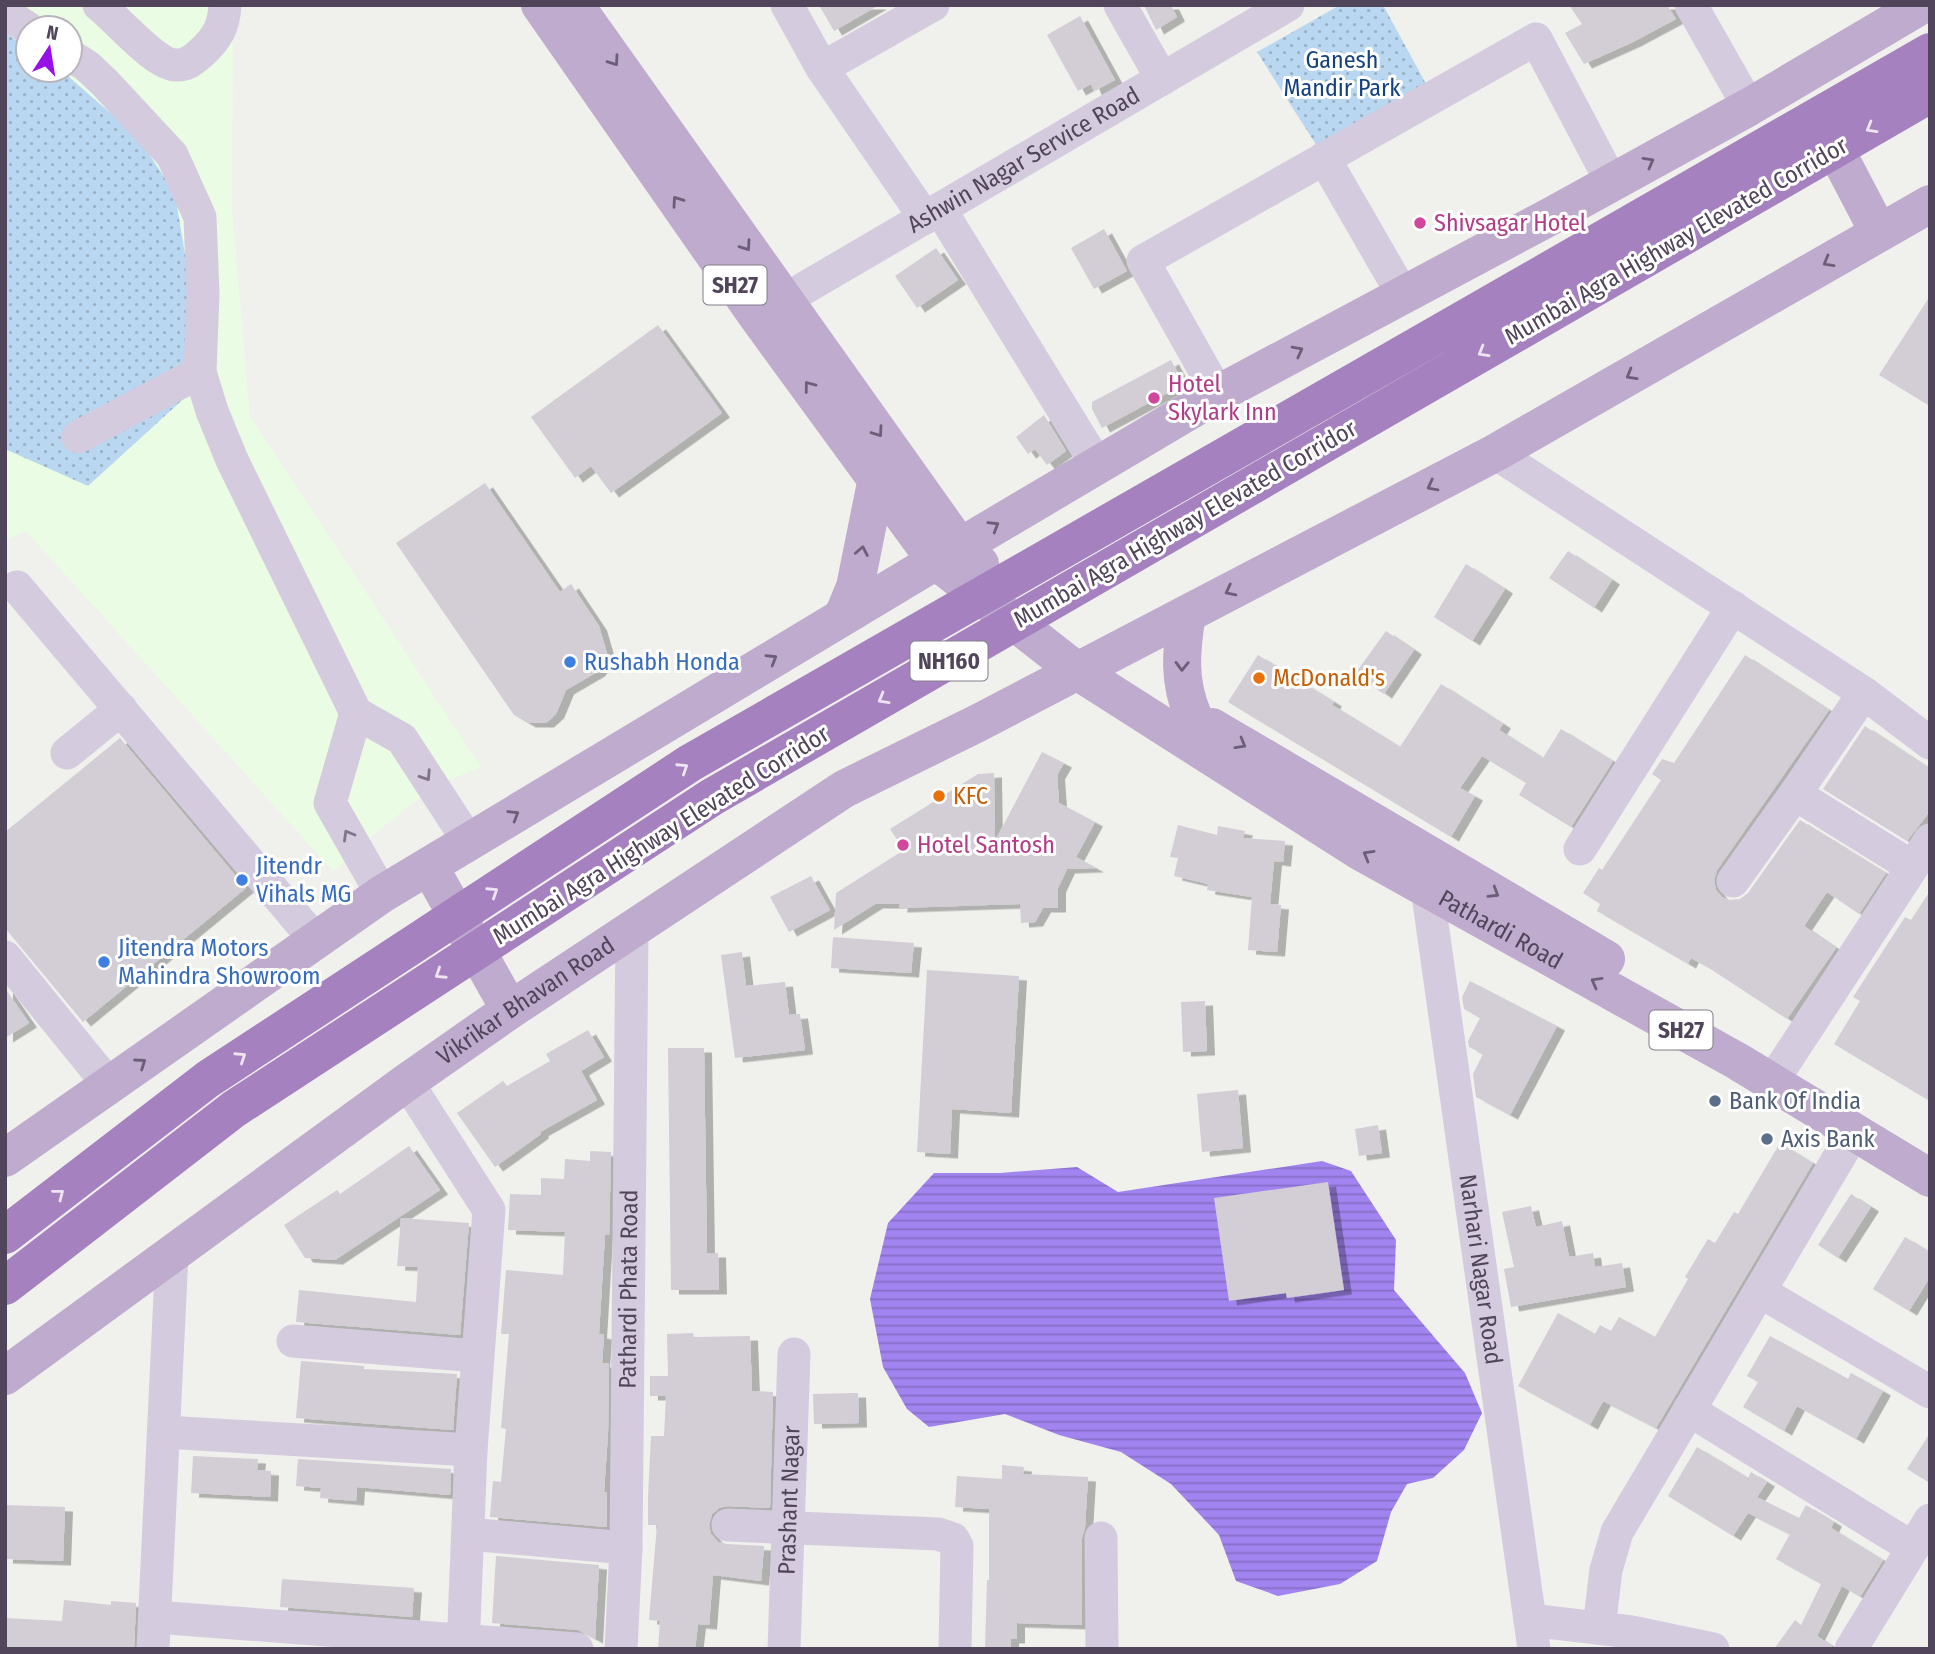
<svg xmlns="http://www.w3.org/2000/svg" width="1935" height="1654" viewBox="0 0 1935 1654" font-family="'Fira Sans Condensed',sans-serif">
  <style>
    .commercial { fill: #eafce4; fill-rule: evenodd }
    .grass { fill: url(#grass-dots) }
    .water { fill: url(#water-rules) }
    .building { fill: #d3cdd5; filter: url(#shadow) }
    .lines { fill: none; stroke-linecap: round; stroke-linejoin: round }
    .minor { stroke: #d5cbde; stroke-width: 33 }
    .major { stroke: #bfabce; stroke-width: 38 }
    .highway { stroke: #a582bf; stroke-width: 38 }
    .oneway { stroke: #6c5e78 }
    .oneway2 { stroke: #ede6f2 }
    .oneway3 { stroke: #7f7489 }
    .hotel-dot { fill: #d1479c; stroke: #fff; stroke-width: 2.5 }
    .shop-dot { fill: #3f7fe0; stroke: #fff; stroke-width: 2.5 }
    .food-dot { fill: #e8710a; stroke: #fff; stroke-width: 2.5 }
    .service-dot { fill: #5c6f8a; stroke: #fff; stroke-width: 2.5 }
    .labels { text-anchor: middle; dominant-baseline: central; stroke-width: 6; stroke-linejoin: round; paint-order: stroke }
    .shield { fill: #fff; stroke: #857d8c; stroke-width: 2 }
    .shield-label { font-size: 23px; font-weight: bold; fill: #51455b }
    .park-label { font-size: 24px; fill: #13427f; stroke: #fff }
    .street-label { font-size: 24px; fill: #51455b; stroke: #fff }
    .hotel-label { font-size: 24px; fill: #b23c85; stroke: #fff; text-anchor: start }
    .shop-label { font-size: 24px; fill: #366cbe; stroke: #fff; text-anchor: start }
    .food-label { font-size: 24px; fill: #c56008; stroke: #fff; text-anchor: start }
    .service-label { font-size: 24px; fill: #4e5e75; stroke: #fff; text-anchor: start }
  </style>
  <defs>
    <pattern id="grass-dots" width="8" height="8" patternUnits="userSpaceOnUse" patternTransform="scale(1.75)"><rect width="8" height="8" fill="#b9d7f0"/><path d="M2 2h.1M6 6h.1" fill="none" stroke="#99b0c5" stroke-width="1.8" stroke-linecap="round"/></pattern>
    <pattern id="water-rules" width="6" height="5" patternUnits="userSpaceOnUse" patternTransform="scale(1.75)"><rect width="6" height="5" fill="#a184ef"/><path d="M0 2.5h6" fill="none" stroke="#866ec5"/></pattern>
    <filter id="shadow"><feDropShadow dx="8" dy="4.5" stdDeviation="0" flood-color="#0004"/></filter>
  </defs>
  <rect width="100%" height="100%" fill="#f0f0ed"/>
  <path class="commercial" d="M 5,5 L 233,5 L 232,209 L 250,416 L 481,767 L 433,787 L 356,849 L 334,872 L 26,531 L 5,540 ZM 28,28 L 70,28 L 70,70 L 28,70 Z"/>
  <path class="grass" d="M 1340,5 L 1383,5 L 1431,93 L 1322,154 L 1257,52 Z
    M 5,33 L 28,48 L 28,70 L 61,70 L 138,137 L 175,194 L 189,278 L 202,382 L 88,486 L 5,449 Z"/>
  <path class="water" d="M 1322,1161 L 1351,1171 L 1396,1240 L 1394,1290 L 1465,1373 L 1482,1413 L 1464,1450 L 1433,1478 L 1407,1484 L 1391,1512 L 1377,1561 L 1340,1584 L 1278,1596 L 1236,1581 L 1219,1535 L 1171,1484 L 1121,1452 L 1059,1435 L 1005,1414 L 929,1427 L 907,1409 L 883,1367 L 870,1299 L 888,1223 L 934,1173 L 1000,1173 L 1077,1167 L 1118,1192 Z"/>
  <path class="building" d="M 819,5 L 879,5 L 834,31 Z
    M 1144,5 L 1171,5 L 1177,17 L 1156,30 Z
    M 1569,5 L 1667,5 L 1676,19 L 1633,42 L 1584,64 L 1565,33 L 1582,24 Z
    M 1080,16 L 1115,80 L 1094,91 L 1091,84 L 1078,91 L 1047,35 Z
    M 1104,229 L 1127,271 L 1094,289 L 1071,248 Z
    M 936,248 L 958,280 L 917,308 L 895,276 Z
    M 1930,296 L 1930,406 L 1879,375 Z
    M 658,325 L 722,413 L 611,493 L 591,466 L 575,478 L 531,417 Z
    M 1171,360 L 1184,384 L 1102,428 L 1092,409 L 1092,402 Z
    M 1044,415 L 1066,451 L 1047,465 L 1035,449 L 1028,454 L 1016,437 Z
    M 485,483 L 560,592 L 571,584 L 599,626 L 608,657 L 597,672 L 566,690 L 556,714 L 546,723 L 528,723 L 514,715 L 396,543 Z
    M 1568,551 L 1612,580 L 1594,608 L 1549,578 Z
    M 1466,564 L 1505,589 L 1472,641 L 1434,617 Z
    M 1386,631 L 1414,650 L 1384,694 L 1355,674 Z
    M 1258,655 L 1334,702 L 1332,705 L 1400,747 L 1441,684 L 1503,724 L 1499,730 L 1543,758 L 1561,729 L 1613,761 L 1571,827 L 1519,795 L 1526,783 L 1482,756 L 1460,788 L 1475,796 L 1451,837 L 1228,702 Z
    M 1745,655 L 1829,710 L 1717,870 L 1714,880 L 1716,890 L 1722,897 L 1730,900 L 1740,899 L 1748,893 L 1800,820 L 1886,873 L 1859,914 L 1827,892 L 1804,926 L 1836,948 L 1787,1019 L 1706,966 L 1691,958 L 1688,964 L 1597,911 L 1600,904 L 1583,893 L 1599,868 L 1602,870 L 1661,780 L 1652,774 L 1662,759 L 1674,763 Z
    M 1865,726 L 1930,769 L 1930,811 L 1907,841 L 1823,789 Z
    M 120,738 L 246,888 L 83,1022 L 5,928 L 5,832 Z
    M 1042,752 L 1064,763 L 1057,775 L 1059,803 L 1095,822 L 1076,857 L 1096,868 L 1067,869 L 1058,888 L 1058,908 L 1043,908 L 1035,922 L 1021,923 L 1020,904 L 899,908 L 900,904 L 875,904 L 834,930 L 836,893 L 904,850 L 890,829 L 978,774 L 994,773 L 995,841 Z
    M 1178,825 L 1217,835 L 1218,826 L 1245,831 L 1243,838 L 1285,841 L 1283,862 L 1274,861 L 1270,904 L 1281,905 L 1277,952 L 1248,950 L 1252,897 L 1207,890 L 1208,884 L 1174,876 L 1178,858 L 1170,857 Z
    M 811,876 L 830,910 L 789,932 L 770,897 Z
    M 1930,891 L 1930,1101 L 1834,1044 L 1860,1001 L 1853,997 L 1905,917 L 1911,920 Z
    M 833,937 L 914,943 L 911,973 L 831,968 Z
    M 742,952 L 746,986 L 785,982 L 789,1015 L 800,1014 L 805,1050 L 735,1058 L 721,955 Z
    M 927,970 L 1019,976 L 1011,1113 L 952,1109 L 950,1154 L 917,1152 Z
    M 1470,981 L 1557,1026 L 1510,1115 L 1476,1097 L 1473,1074 L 1483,1054 L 1469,1047 L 1468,1041 L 1480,1018 L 1464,1009 L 1462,997 Z
    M 5,988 L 29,1023 L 5,1038 Z
    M 1205,1001 L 1207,1051 L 1183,1052 L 1181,1002 Z
    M 588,1030 L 604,1057 L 581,1071 L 597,1100 L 540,1132 L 541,1134 L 495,1167 L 457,1113 L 503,1081 L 507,1086 L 550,1061 L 546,1054 Z
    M 668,1048 L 704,1048 L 707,1253 L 718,1253 L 719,1290 L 671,1290 Z
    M 1238,1090 L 1243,1148 L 1202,1152 L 1197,1094 Z
    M 1378,1125 L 1382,1153 L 1359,1156 L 1355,1129 Z
    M 1780,1143 L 1813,1163 L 1656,1428 L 1603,1401 L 1590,1425 L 1518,1386 L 1558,1313 L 1595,1334 L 1600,1325 L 1611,1331 L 1619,1317 L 1655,1337 L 1688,1279 L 1685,1277 L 1708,1239 L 1715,1243 L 1734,1212 L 1738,1214 Z
    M 409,1146 L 440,1190 L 335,1260 L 305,1258 L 284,1225 L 337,1190 L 340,1194 Z
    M 590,1151 L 611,1152 L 609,1235 L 605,1234 L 599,1334 L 604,1335 L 602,1363 L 609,1363 L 608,1433 L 604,1492 L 607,1492 L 607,1527 L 490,1517 L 493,1481 L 501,1482 L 506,1429 L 501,1428 L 509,1334 L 501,1334 L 506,1270 L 563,1275 L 565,1232 L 508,1230 L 510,1194 L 541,1195 L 541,1178 L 564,1179 L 565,1159 L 590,1161 Z
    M 1328,1182 L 1344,1290 L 1287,1298 L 1286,1293 L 1229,1301 L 1214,1198 Z
    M 1851,1194 L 1871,1207 L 1838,1258 L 1818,1245 Z
    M 1531,1206 L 1536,1227 L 1562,1221 L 1569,1257 L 1593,1253 L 1595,1267 L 1622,1263 L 1626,1287 L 1511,1307 L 1504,1269 L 1514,1267 L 1502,1212 Z
    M 401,1218 L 469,1223 L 460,1335 L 296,1322 L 299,1290 L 416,1302 L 418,1267 L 397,1266 Z
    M 1905,1237 L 1930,1252 L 1930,1277 L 1909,1311 L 1873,1289 Z
    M 693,1333 L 694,1337 L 750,1336 L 752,1391 L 773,1392 L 770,1508 L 728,1506 L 719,1508 L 712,1514 L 709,1525 L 711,1534 L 718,1542 L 727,1544 L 764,1546 L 761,1581 L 713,1575 L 709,1625 L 698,1624 L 695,1649 L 658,1649 L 660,1621 L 649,1620 L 657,1525 L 648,1525 L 648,1496 L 651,1436 L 664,1436 L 666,1396 L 650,1396 L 650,1376 L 668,1376 L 667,1334 Z
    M 1770,1336 L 1848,1379 L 1851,1373 L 1883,1391 L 1856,1439 L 1797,1406 L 1784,1431 L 1743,1407 L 1758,1382 L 1747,1376 Z
    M 301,1361 L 364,1366 L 364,1369 L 457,1374 L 453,1430 L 296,1418 Z
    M 858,1393 L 859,1423 L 814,1424 L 813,1394 Z
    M 1930,1433 L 1930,1483 L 1907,1469 Z
    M 1697,1447 L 1748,1478 L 1751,1472 L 1767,1482 L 1757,1497 L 1799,1518 L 1806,1505 L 1834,1522 L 1831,1528 L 1883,1560 L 1860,1597 L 1842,1586 L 1817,1636 L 1832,1646 L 1832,1649 L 1774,1649 L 1795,1620 L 1801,1625 L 1821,1584 L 1776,1559 L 1790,1534 L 1748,1513 L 1733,1536 L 1668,1496 Z
    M 193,1456 L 258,1459 L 257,1470 L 271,1471 L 270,1497 L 191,1493 Z
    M 298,1459 L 451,1469 L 450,1495 L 357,1487 L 356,1501 L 320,1498 L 321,1488 L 296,1486 Z
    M 1002,1465 L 1024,1467 L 1023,1474 L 1088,1477 L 1085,1527 L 1082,1538 L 1082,1625 L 1017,1623 L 1017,1639 L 1011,1639 L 1011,1649 L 985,1649 L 987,1580 L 989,1580 L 989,1509 L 955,1507 L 957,1476 L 1002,1479 Z
    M 5,1505 L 65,1507 L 63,1561 L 5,1559 Z
    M 496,1556 L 599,1565 L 595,1639 L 578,1630 L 492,1623 Z
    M 282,1579 L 414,1588 L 412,1617 L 280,1607 Z
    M 64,1600 L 111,1605 L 111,1601 L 136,1603 L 134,1649 L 5,1649 L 5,1618 L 62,1621 Z"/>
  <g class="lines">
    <g class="minor">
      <path d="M 99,5 C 117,19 156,66 177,65 C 188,65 194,59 201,53 C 217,39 224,26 225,5"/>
      <path d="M 787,5 L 822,68 L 933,5"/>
      <path d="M 1120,5 L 1162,79"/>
      <path d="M 1691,5 L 1749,107"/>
      <path d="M 5,13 L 28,28"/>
      <path d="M 70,55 L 87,66 L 105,83 L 172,155 L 200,217 L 203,294 L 200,372 L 212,411 L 232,460 L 356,713"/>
      <path d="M 822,68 L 925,218"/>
      <path d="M 1324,158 L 1403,295"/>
      <path d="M 940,209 L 1097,465"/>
      <path id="s1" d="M 762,313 L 1288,5"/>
      <path d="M 1218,394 L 1143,261 L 1536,39 L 1612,183"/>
      <path d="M 78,437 L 200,372"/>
      <path d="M 1495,453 L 1864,693 L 1930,743"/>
      <path d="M 17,587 L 316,941"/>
      <path d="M 67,753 L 121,709"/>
      <path d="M 1795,794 L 1911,866"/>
      <path d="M 1580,849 L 1733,607"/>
      <path id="s2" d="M 1433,868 L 1427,888 L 1534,1649"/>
      <path d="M 1733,881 L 1795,794 L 1864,693"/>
      <path d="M 382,894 L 330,803 L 356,713 L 402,739 L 469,842"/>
      <path d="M 5,957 L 109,1085"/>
      <path d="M 407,1082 L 489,1210 L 471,1450 L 463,1649"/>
      <path d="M 1772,1082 L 1930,840"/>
      <path d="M 1761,1292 L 1930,1392"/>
      <path d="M 293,1341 L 477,1356"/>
      <path d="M 1689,1410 L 1913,1548"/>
      <path d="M 164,1432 L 471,1450"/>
      <path d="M 728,1525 L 938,1534 L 953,1539 L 957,1546 L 955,1649"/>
      <path d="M 468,1534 L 626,1548"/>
      <path d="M 1101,1538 L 1102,1649"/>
      <path d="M 155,1617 L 577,1649"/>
      <path d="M 1530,1620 L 1631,1632 L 1713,1649"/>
      <path d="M 1599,1628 L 1606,1570 L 1617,1532 L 1854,1132"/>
      <path d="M 153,1649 L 172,1254"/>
      <path id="s3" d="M 621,1649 L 626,1548 L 632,929"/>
      <path id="s4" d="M 784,1649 L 794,1354"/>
      <path d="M 1851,1649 L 1930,1520"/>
    </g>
    <g class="major">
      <path id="s5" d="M 540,5 L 757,316 L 936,561 L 1077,671 L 1361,852 L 1737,1061 L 1930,1178"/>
      <path d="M 575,5 L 960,547 L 980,564"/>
      <path d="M 1820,120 L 1879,233"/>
      <path d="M 1187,614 C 1181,650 1178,681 1193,716"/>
      <path d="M 843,616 L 855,587 L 877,478"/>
      <path d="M 1212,727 L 1606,959"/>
      <path d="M 429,866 L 510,1010"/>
      <path d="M 5,1158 L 382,894 L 936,561 L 1218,394 L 1555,214 L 1749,107 L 1922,5"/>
      <path id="s6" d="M 5,1376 L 407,1082 L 510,1010 L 844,789 L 978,723 L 1495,453 L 1930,204"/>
    </g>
    <path class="highway" d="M 5,1235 L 208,1079 L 690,763 L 1930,52
      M 5,1286 L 234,1109 L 712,797 L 1930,94"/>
  </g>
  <defs><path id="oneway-chevron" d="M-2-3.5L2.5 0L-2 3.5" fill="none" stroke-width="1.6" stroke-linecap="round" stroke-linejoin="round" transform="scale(1.75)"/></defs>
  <g class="oneway">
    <use href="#oneway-chevron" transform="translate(614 61) rotate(55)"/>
    <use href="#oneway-chevron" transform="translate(1649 162) rotate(-29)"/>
    <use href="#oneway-chevron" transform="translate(677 201) rotate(-125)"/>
    <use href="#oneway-chevron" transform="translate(746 246) rotate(55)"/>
    <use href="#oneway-chevron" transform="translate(1828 262) rotate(150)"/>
    <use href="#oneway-chevron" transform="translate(1298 351) rotate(-28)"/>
    <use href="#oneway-chevron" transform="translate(1631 375) rotate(150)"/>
    <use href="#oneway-chevron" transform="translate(809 386) rotate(-127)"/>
    <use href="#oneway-chevron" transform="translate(878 432) rotate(55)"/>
    <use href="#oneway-chevron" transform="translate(1432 486) rotate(152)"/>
    <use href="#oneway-chevron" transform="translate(994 526) rotate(-31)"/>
    <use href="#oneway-chevron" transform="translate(862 551) rotate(-79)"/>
    <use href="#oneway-chevron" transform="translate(1230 591) rotate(153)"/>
    <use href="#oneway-chevron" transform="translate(772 659) rotate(-31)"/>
    <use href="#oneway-chevron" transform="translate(1182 666) rotate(91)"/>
    <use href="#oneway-chevron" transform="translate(1241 744) rotate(30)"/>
    <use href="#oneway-chevron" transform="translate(514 815) rotate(-31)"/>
    <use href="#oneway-chevron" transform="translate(1368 855) rotate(-150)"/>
    <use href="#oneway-chevron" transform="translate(1494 893) rotate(31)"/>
    <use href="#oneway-chevron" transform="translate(1596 982) rotate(-151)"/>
    <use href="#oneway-chevron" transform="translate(141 1063) rotate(-35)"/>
  </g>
  <g class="oneway2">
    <use href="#oneway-chevron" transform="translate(1871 128) rotate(150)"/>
    <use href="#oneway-chevron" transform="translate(1483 352) rotate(150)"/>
    <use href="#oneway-chevron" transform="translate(883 699) rotate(150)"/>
    <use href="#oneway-chevron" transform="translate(683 768) rotate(-33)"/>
    <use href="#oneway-chevron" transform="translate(493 892) rotate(-33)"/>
    <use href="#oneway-chevron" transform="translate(440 974) rotate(147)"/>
    <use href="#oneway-chevron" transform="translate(241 1057) rotate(-33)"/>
    <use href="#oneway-chevron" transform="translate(59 1194) rotate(-38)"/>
  </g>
  <g class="oneway3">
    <use href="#oneway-chevron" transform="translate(426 776) rotate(57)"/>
    <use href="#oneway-chevron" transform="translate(348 835) rotate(-120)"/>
  </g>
  <g class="hotel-dot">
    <circle cx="1420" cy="223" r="7"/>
    <circle cx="1154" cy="398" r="7"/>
    <circle cx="903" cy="845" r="7"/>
  </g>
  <g class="shop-dot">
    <circle cx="570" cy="662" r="7"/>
    <circle cx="242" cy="880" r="7"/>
    <circle cx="104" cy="962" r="7"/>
  </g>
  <g class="food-dot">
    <circle cx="1259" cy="678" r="7"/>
    <circle cx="939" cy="796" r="7"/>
  </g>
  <g class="service-dot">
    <circle cx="1715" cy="1101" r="7"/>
    <circle cx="1767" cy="1139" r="7"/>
  </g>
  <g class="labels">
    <g class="shield">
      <rect x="703.5" y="265.5" width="63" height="39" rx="5"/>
      <rect x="910.5" y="641.5" width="77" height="39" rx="5"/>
      <rect x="1649.5" y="1010.5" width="63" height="39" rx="5"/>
    </g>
    <g class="shield-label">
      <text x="735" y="285">SH27</text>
      <text x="949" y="661">NH160</text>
      <text x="1681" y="1030">SH27</text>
    </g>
    <g class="park-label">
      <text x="1342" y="60">Ganesh<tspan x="1342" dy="28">Mandir Park</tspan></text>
    </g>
    <g class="street-label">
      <text stroke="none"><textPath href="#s1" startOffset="303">Ashwin Nagar Service Road</textPath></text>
      <text transform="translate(1676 241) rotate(-30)">Mumbai Agra Highway Elevated Corridor</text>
      <text transform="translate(1185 524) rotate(-30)">Mumbai Agra Highway Elevated Corridor</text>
      <text transform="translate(661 835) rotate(-32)">Mumbai Agra Highway Elevated Corridor</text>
      <text stroke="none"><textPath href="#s5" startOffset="1358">Pathardi Road</textPath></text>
      <text stroke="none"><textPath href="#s6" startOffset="642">Vikrikar Bhavan Road</textPath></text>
      <text stroke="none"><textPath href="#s2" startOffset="406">Narhari Nagar Road</textPath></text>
      <text stroke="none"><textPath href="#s3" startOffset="360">Pathardi Phata Road</textPath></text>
      <text stroke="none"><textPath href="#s4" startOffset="149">Prashant Nagar</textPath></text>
    </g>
    <g class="hotel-label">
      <text x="1434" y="223">Shivsagar Hotel</text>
      <text x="1168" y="384">Hotel<tspan x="1168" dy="28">Skylark Inn</tspan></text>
      <text x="917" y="845">Hotel Santosh</text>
    </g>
    <g class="shop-label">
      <text x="584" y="662">Rushabh Honda</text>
      <text x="256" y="866">Jitendr<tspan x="256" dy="28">Vihals MG</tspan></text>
      <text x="118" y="948">Jitendra Motors<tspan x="118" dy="28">Mahindra Showroom</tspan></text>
    </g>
    <g class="food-label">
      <text x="1273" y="678">McDonald's</text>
      <text x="953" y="796">KFC</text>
    </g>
    <g class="service-label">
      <text x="1729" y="1101">Bank Of India</text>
      <text x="1781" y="1139">Axis Bank</text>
    </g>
  </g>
  <rect width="1935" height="1654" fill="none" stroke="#51455b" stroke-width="14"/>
  <g transform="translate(49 49) rotate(12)"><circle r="33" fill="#ffffff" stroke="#b9b5bd" stroke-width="2"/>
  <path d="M0-5L12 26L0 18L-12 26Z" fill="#9711e6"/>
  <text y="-10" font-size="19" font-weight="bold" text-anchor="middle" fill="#51455b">N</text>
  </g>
</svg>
